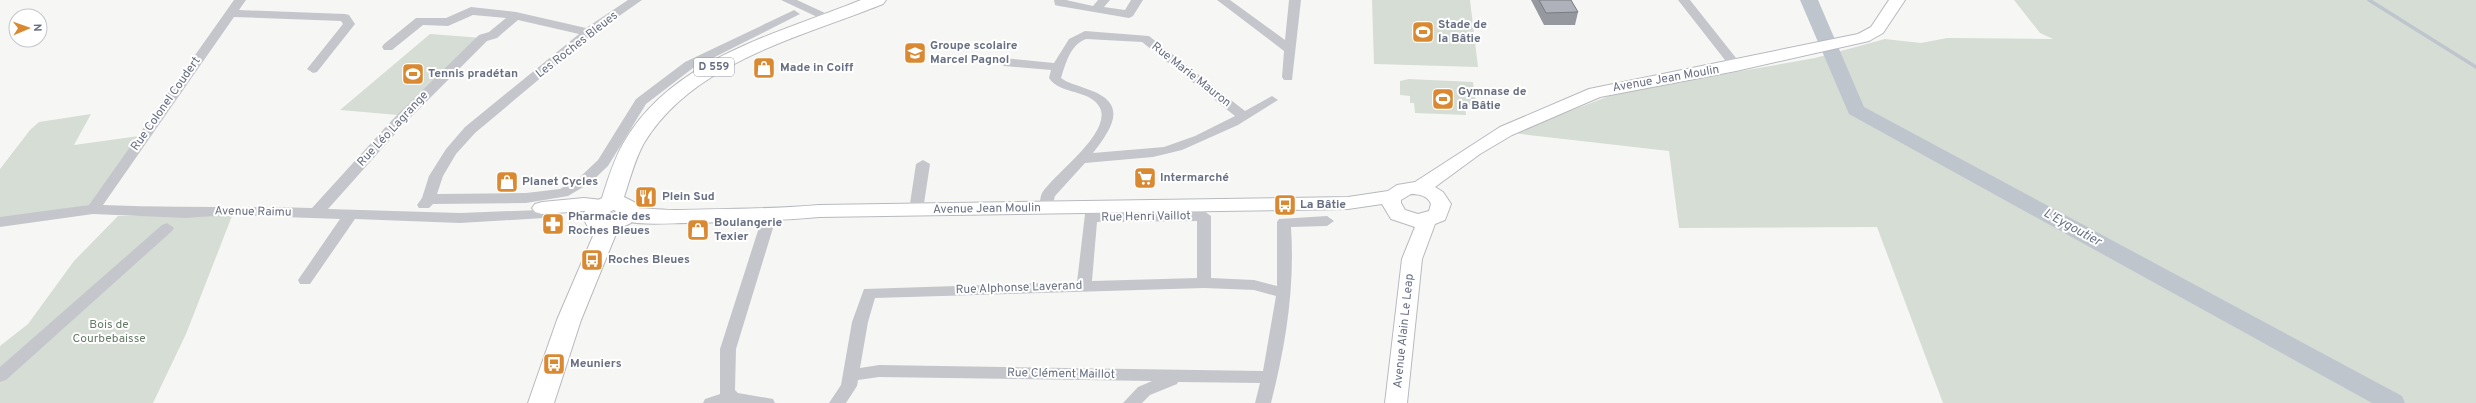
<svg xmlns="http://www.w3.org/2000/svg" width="2476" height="403" viewBox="0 0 2476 403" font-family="Overpass,sans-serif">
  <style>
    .green { fill: #d6ddd5 }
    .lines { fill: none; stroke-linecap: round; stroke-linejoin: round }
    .stream { stroke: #bfc5cd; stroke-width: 3.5 }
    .river { fill: #bfc5cd; fill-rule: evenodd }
    .secondary-casing { stroke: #b7b9bf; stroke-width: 2 }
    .primary-casing { stroke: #b8b9be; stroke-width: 2 }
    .street { fill: #c5c6cb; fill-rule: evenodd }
    .secondary { fill: #fff; fill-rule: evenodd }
    .primary { fill: #fff; fill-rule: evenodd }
    .wall { fill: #96989f }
    .building { fill: #aeb1b9; stroke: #7a7c82 }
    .labels { text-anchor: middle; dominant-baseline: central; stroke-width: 4; stroke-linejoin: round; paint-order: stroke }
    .shield { fill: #fff; stroke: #959aa8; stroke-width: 1 }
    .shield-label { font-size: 11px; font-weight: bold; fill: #686f83 }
    .poi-label { font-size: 12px; font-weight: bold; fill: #686f83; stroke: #fff; text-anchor: start }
    .street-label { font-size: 12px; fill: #686f83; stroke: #fff }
    .park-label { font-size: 12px; fill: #667b68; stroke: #fff }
    .water-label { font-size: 13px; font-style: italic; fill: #697586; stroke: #fff }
  </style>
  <rect width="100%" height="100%" fill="#f6f7f4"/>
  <path class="green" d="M 1372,0 L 1470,0 L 1478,67 L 1374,64 Z
    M 2014,0 L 2476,0 L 2476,403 L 1943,403 L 1877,227 L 1679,228 L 1669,151 L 1512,133 L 1617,93 L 1815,58 L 1885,39 L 1921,43 L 1947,38 L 2053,39 L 2040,33 Z
    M 430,34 L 483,38 L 398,115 L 340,110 Z
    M 1409,79 L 1473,82 L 1476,105 L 1465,105 L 1466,115 L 1415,113 L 1414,103 L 1410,103 L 1410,96 L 1400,95 L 1400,81 Z
    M 91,114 L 74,145 L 139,136 L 90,205 L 0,219 L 0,169 L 30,130 L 39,122 Z
    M 118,216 L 232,216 L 186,334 L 153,403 L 0,403 L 0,346 L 28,324 L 74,261 Z"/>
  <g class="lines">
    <path class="stream" d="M 2369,0 L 2476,67"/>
    <path class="river" d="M 1800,0 L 1818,0 L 1864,107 L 2402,396 L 2405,403 L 2372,403 L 1849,114 Z"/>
    <g class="secondary-casing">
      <path id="secondary" d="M 1889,0 L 1905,0 L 1883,33 L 1869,41 L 1736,71 L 1600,97 L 1512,135 L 1480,154 L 1435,187 L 1443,192 L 1451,204 L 1445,220 L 1435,224 L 1422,259 L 1407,403 L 1385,403 L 1402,259 L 1415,227 L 1391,219 L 1382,204 L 1348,209 L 819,217 C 776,221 733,222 690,223 C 667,223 643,226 620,220 L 617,215 L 620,210 C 636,206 658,210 675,210 C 723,209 771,209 819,205 L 1348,197 L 1388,191 L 1397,185 L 1415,182 L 1500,127 L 1589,89 L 1858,34 L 1871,27 ZM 1411,194 C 1419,194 1428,196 1431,204 L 1429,211 L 1418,214 L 1405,210 L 1401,203 L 1401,200 Z
        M 584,198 L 611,201 L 614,205 L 611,209 L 542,214 L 535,212 L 532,208 L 535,204 L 542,202 Z"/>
    </g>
    <g class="primary-casing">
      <path id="primary" d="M 861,0 L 886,0 L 883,4 C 801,37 693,62 644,143 C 635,159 630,179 624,197 L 636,203 L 639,208 L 631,223 L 618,229 L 581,320 L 554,403 L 528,403 L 557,320 L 596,229 L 588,227 L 582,216 L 589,205 L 602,198 C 608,179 614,159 624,142 C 673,58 777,34 861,0 ZM 613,210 L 616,211 L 614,213 L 604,216 Z"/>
    </g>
    <path class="street" d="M 234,0 L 246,0 L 239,10 L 345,14 L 349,15 L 355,24 L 317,72 L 313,73 L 307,69 L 343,24 L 341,21 L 234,17 L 103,205 C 173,208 242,206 312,208 L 393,119 L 479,35 L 489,32 L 506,18 L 473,15 L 448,26 L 423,25 L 392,50 L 384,50 L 382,47 L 384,44 L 416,18 L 446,18 L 471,7 L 516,12 L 586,28 L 628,0 L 642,0 L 592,35 L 475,133 L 456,154 L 443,176 L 437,194 L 526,193 L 560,189 L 580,177 L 598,160 L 636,99 L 685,62 L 790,12 L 794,10 L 800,14 L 693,68 L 646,104 L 608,166 L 590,183 L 568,196 L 526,203 L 433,204 L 429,208 L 419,208 L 417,205 L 422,198 L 429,176 L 446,149 L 465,127 L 579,34 L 518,20 L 497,38 L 487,41 L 403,125 L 328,209 L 460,213 L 539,210 L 544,212 L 546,215 L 544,218 L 460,223 L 355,219 L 310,284 L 300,284 L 298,280 L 340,219 L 228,215 L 186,218 L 93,214 L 0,227 L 0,217 L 89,205 Z
      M 781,0 L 797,0 L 838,19 L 836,22 L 828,22 Z
      M 1054,0 L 1066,0 L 1093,6 L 1098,0 L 1110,0 L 1104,7 L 1125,10 L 1131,0 L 1143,0 L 1133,16 L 1129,18 L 1059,6 L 1055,5 Z
      M 1217,0 L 1230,0 L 1285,40 L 1289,0 L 1301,0 L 1292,80 L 1284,80 L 1282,77 L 1284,51 Z
      M 1678,0 L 1690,0 L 1740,63 L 1742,66 L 1740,69 L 1732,69 Z
      M 1085,31 L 1149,36 L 1245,111 L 1272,96 L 1278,100 L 1238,125 L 1182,150 L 1153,157 L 1085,163 L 1055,196 L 1051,211 L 1041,211 L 1039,208 C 1040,203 1040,197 1042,193 C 1054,174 1112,133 1100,108 C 1091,89 1060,95 1049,78 L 1051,70 L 1004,66 L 998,62 L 1004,58 L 1054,63 L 1069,39 ZM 1086,39 L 1142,42 L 1235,116 L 1195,136 L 1164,147 L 1093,153 C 1113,127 1129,103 1087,89 C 1078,85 1069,84 1061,78 C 1066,63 1070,45 1086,39 Z
      M 923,160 L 930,164 L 923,210 L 916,215 L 909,210 L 916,164 Z
      M 770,210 L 777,215 L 736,349 L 735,390 L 738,393 L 773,399 L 775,403 L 703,403 L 705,399 L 720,394 L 720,349 L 763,215 Z
      M 1204,211 L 1211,216 L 1211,278 L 1254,280 L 1277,286 L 1277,222 L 1279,219 L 1327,216 L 1334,221 L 1327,226 L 1291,227 C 1295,287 1286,344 1271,403 L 1255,403 L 1260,383 L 1178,382 L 1177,384 L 1150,395 L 1142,403 L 1123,403 L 1138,387 L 1152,381 L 879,377 L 858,380 L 857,386 L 846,403 L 829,403 L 841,385 L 852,322 L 864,289 L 1077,282 L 1085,214 ZM 1197,221 L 1197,278 L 1092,281 L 1097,222 ZM 1204,288 L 1254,290 L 1276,296 L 1263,371 L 879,365 L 860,368 L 868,322 L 875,298 Z
      M 167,223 L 174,228 L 172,231 L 6,380 L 0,382 L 0,367 L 162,225 Z"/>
    <use href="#secondary" class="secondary"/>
    <use href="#primary" class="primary"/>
  </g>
  <path class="wall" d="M 1531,0 L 1571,0 L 1578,12 L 1575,25 L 1544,25 Z"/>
  <path class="building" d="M 1539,0 L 1571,0 L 1578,12 L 1546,13 Z"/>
  <defs>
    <g id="stadium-square" transform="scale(1.15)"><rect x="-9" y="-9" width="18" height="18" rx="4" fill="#d98932" stroke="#fff"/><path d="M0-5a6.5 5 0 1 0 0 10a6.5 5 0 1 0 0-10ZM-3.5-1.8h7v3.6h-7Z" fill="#fff"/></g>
    <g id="school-square" transform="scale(1.15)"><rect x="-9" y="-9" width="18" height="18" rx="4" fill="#d98932" stroke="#fff"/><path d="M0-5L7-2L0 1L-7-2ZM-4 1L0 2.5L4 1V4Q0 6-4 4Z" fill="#fff"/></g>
    <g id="shop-square" transform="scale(1.15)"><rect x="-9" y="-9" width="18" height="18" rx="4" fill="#d98932" stroke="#fff"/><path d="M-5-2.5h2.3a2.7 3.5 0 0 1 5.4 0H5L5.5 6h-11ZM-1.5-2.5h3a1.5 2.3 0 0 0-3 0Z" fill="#fff"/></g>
    <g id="supermarket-square" transform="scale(1.15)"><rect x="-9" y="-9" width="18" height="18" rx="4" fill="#d98932" stroke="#fff"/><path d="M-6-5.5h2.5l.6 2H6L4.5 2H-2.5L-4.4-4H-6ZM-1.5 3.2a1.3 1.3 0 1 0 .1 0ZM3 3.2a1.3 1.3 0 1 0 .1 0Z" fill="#fff"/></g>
    <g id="restaurant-square" transform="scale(1.15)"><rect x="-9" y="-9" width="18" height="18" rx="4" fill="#d98932" stroke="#fff"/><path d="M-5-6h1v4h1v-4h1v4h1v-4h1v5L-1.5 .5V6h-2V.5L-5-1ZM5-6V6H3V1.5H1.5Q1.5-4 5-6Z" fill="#fff"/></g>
    <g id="bus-square" transform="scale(1.15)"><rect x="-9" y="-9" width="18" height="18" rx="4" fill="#d98932" stroke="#fff"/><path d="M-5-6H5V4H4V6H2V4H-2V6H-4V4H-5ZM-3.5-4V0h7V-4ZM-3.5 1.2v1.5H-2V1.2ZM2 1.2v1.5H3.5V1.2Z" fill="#fff"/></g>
    <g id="pharmacy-square" transform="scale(1.15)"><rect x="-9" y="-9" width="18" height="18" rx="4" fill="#d98932" stroke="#fff"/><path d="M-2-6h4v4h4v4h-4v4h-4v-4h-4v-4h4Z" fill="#fff"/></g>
  </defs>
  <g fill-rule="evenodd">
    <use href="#stadium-square" x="1423" y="32"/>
    <use href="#school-square" x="915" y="53"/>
    <use href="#shop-square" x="764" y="68"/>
    <use href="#stadium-square" x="413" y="74"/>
    <use href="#stadium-square" x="1443" y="99"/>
    <use href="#supermarket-square" x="1145" y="178"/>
    <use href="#shop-square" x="507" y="182"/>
    <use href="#restaurant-square" x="646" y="197"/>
    <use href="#bus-square" x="1285" y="205"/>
    <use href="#pharmacy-square" x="553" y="224"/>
    <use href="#shop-square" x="698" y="230"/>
    <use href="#bus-square" x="592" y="260"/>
    <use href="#bus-square" x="554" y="364"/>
  </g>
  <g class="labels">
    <rect class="shield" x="694" y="58" width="40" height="18" rx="3"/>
    <g class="shield-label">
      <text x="714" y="67">D 559</text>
    </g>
    <g class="poi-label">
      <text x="1438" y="25">Stade de<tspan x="1438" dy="14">la Bâtie</tspan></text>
      <text x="930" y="46">Groupe scolaire<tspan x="930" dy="14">Marcel Pagnol</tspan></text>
      <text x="780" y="68">Made in Coiff</text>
      <text x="428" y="74">Tennis pradétan</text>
      <text x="1458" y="92">Gymnase de<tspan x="1458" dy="14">la Bâtie</tspan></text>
      <text x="1160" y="178">Intermarché</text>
      <text x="522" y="182">Planet Cycles</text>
      <text x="662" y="197">Plein Sud</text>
      <text x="1300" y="205">La Bâtie</text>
      <text x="568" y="217">Pharmacie des<tspan x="568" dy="14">Roches Bleues</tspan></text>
      <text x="714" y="223">Boulangerie<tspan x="714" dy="14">Texier</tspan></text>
      <text x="608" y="260">Roches Bleues</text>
      <text x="570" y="364">Meuniers</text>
    </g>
    <g class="street-label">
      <text transform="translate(577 45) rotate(-38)">Les Roches Bleues</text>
      <text transform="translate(1191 75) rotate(38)">Rue Marie Mauron</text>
      <text transform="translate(1666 79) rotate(-10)">Avenue Jean Moulin</text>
      <text transform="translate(166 104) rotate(-55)">Rue Colonel Coudert</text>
      <text transform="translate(393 129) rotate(-47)">Rue Léo Lagrange</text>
      <text transform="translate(987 209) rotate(-1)">Avenue Jean Moulin</text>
      <text transform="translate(253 212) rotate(1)">Avenue Raimu</text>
      <text transform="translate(1146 217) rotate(-1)">Rue Henri Vaillot</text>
      <text transform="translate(1019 288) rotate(-2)">Rue Alphonse Laverand</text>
      <text transform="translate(1404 331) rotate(-84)">Avenue Alain Le Leap</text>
      <text transform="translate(1061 374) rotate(1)">Rue Clément Maillot</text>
    </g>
    <g class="park-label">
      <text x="109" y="325">Bois de<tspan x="109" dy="14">Courbebaisse</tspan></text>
    </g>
    <g class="water-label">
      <text transform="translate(2072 228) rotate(29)">L'Eygoutier</text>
    </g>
  </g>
  <g transform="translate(28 28) rotate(88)"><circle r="19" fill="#ffffff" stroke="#c3c5cd"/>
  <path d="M0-3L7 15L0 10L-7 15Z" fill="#d98932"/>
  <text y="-6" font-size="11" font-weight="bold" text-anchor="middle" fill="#686f83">N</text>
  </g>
</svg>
